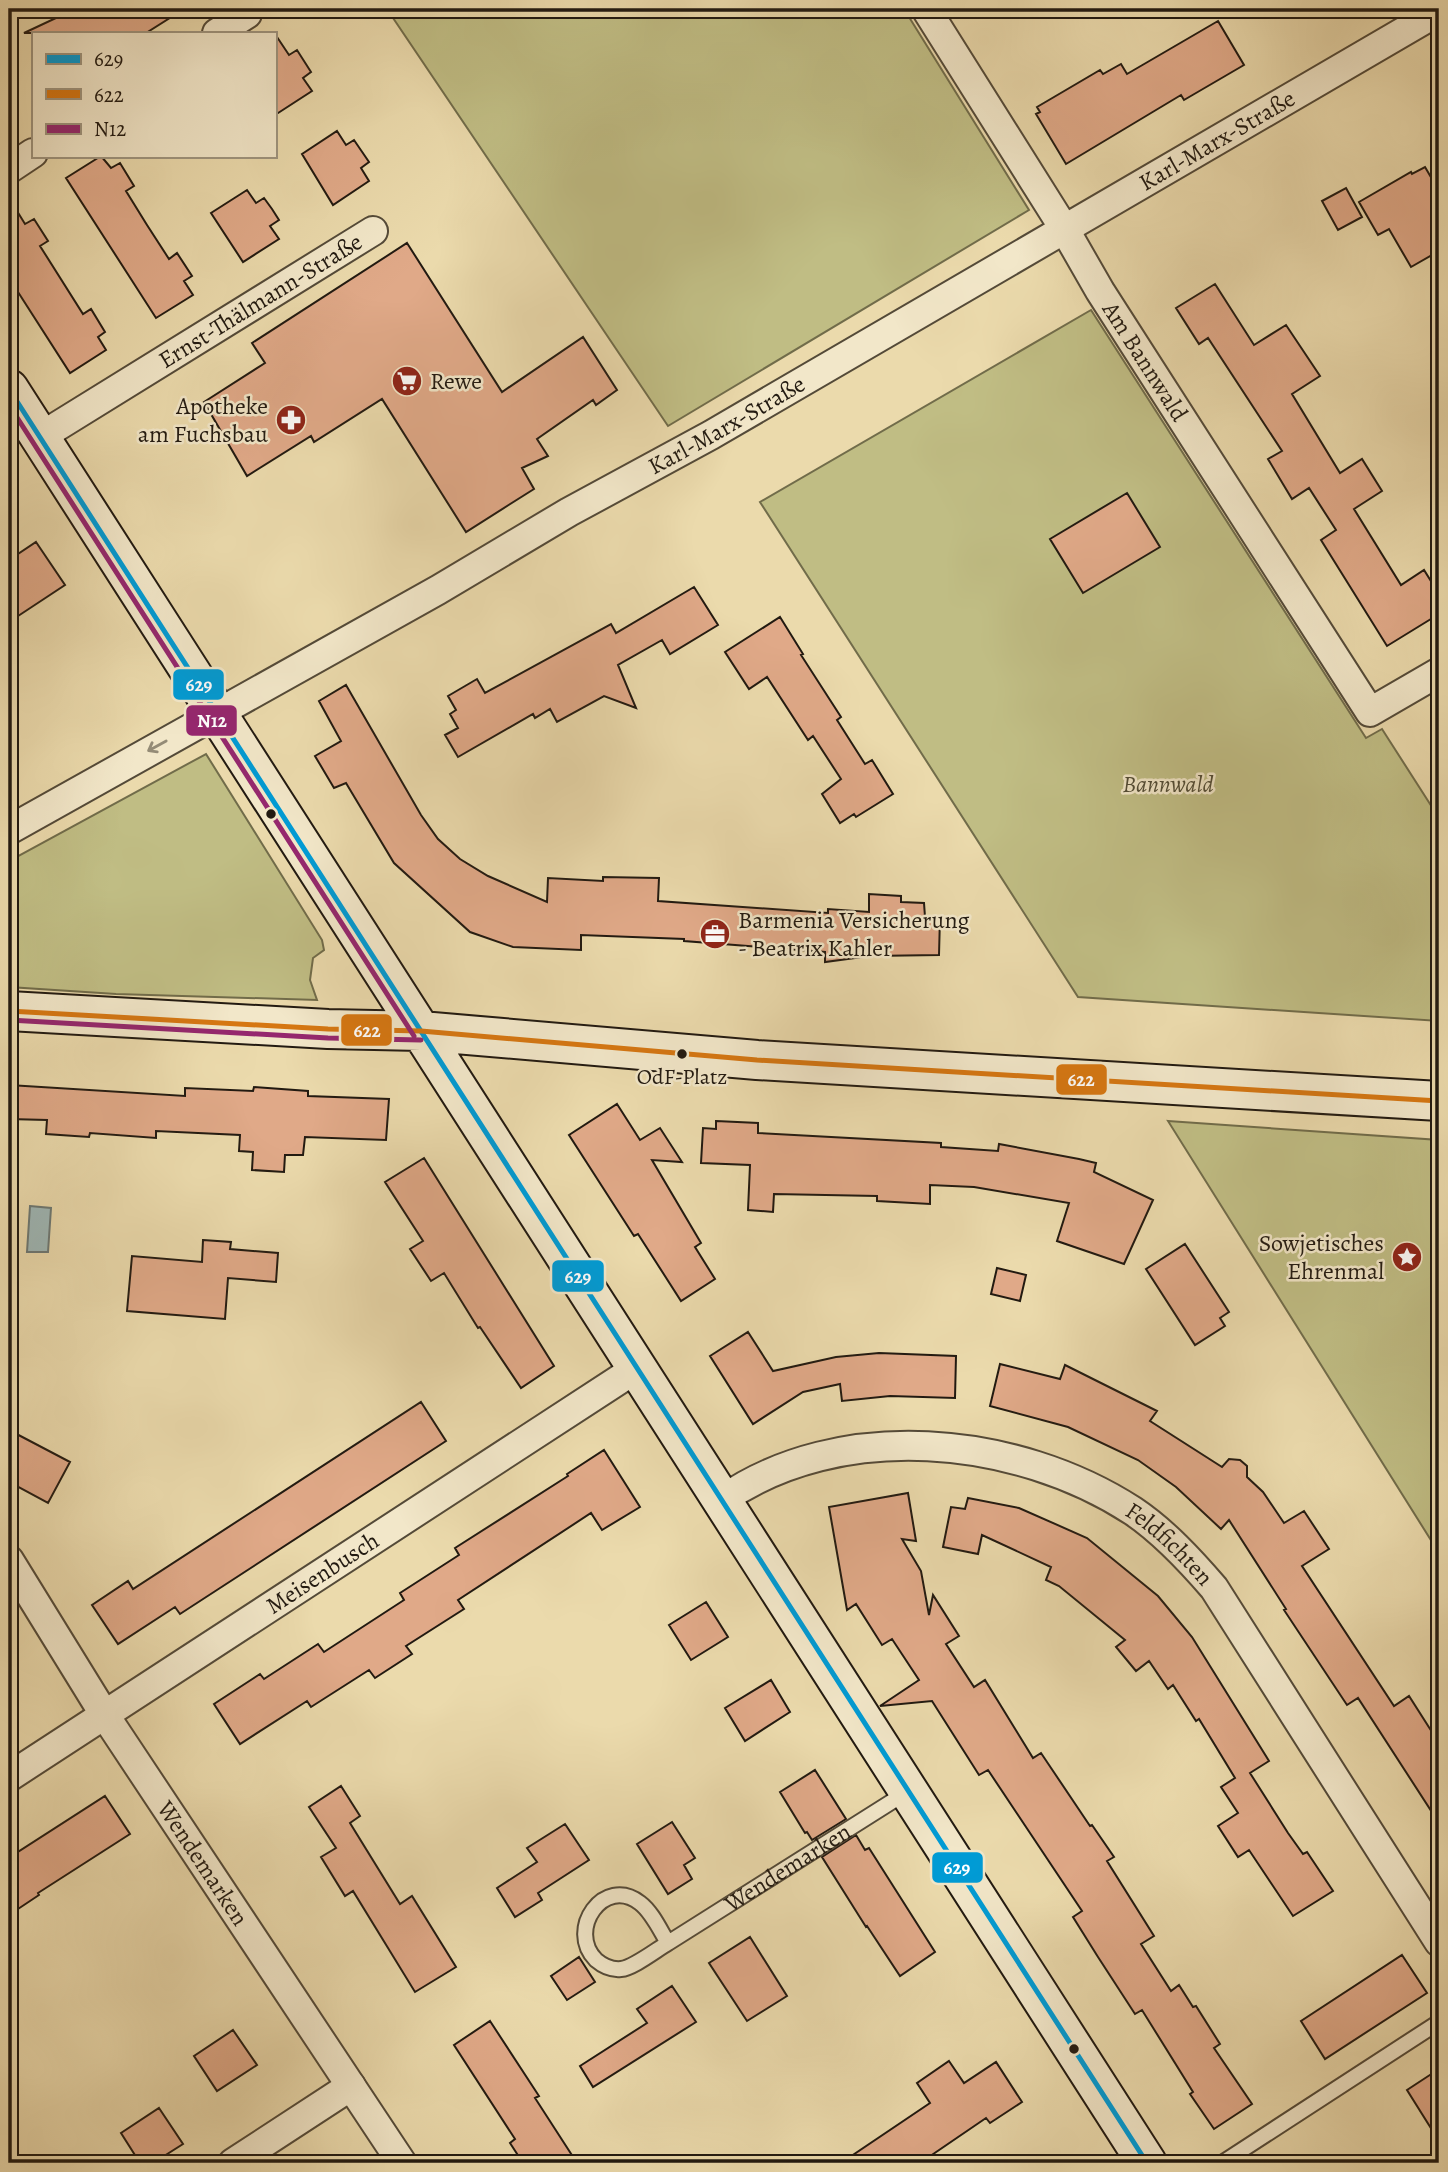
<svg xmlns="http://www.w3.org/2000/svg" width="1448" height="2172" viewBox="0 0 1448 2172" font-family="Alegreya,serif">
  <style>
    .green { fill: #c0bd84; stroke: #716c4a; stroke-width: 2 }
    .water { fill: #9eb7b6; stroke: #6c7874; stroke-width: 2 }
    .building { fill: #e0a988; stroke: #221a11; stroke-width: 2 }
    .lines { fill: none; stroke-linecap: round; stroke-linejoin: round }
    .lane-casing { stroke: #544a38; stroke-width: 18 }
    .street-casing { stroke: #544a38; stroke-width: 32 }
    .secondary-casing { stroke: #221a11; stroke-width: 42 }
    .lane { stroke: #f2e7c9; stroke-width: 14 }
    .street { stroke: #f2e7c9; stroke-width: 28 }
    .secondary { stroke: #f2e7c9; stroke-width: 38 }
    .bus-1-casing { stroke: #f2e7c9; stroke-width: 10 }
    .bus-2-casing { stroke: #f2e7c9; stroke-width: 10 }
    .bus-3-casing { stroke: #f2e7c9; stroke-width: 10 }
    .bus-1 { stroke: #009bd5; stroke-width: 5 }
    .bus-2 { stroke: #d67712; stroke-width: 5 }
    .bus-3 { stroke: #95276e; stroke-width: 5 }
    .oneway { stroke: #948b76 }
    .bus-dot { fill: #221a11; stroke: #f2e7c9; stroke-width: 2.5 }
    .labels { text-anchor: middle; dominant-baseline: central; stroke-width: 5; stroke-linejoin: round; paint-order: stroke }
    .bus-label { font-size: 22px; fill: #221a11; stroke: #f2e7c9 }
    .street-label { font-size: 24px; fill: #221a11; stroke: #f2e7c9 }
    .poi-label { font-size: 24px; fill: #221a11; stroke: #f2e7c9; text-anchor: start }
    .park-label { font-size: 24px; font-style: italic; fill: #514b34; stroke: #f2e7c9 }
    .line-badge { stroke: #f2e7c9; stroke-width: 2.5 }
    .badge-label { font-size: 19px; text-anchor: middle; font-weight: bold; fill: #fff }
  </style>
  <rect width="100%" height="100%" fill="#ebdaac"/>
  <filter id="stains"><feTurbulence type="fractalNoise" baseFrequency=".00286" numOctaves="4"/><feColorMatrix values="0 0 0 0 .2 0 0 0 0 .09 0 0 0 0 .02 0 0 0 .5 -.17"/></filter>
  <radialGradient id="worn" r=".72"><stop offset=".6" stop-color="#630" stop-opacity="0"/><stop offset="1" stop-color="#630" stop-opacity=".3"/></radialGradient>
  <path class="green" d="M 387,9 L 904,9 L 1029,210 L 668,426 Z
    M 1091,310 L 1366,738 L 1382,729 L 1439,818 L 1439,1021 L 1078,997 L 760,502 Z
    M 206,754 L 322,940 L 324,950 L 313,958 L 310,980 L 317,1000 L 116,994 L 9,987 L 9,861 Z
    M 1168,1121 L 1439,1140 L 1439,1553 Z"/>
  <path class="water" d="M 30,1206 L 51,1208 L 48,1252 L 27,1252 Z"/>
  <path class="building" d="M 75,9 L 184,9 L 146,33 L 24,33 Z
    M 1218,21 L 1244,65 L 1184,100 L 1181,95 L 1066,164 L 1036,114 L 1040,112 L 1037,107 L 1100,70 L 1103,74 L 1121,64 L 1127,74 Z
    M 275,34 L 289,55 L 297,50 L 311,72 L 303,78 L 312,91 L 275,115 Z
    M 337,131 L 346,145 L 354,140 L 369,162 L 361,168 L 369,181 L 333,205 L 302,154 Z
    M 101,156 L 111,168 L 120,163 L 134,186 L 126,191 L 147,225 L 169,259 L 177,253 L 192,276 L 184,281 L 193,295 L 156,318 L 66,178 Z
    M 1425,167 L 1439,191 L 1439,251 L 1411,267 L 1389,229 L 1378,235 L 1359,202 L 1411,172 L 1412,174 Z
    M 1346,188 L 1362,217 L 1338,230 L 1322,201 Z
    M 247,190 L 256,203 L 264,198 L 272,209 L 279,220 L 270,226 L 279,239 L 243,262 L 211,213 Z
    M 9,198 L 25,224 L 34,219 L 48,241 L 40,246 L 83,314 L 91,309 L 105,332 L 98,337 L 106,350 L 70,373 L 9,278 Z
    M 407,243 L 502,392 L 583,337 L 617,390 L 596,405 L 593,400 L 537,439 L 548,456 L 522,468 L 534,489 L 466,532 L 382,399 L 314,442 L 311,436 L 247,476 L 204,402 L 265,363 L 252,343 Z
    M 1215,284 L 1254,345 L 1286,325 L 1320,376 L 1292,394 L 1340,473 L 1362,459 L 1382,491 L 1354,509 L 1401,585 L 1424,570 L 1439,594 L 1439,614 L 1387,646 L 1321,540 L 1336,530 L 1309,488 L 1292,499 L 1268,459 L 1282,451 L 1208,338 L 1199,344 L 1176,308 Z
    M 1127,493 L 1160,547 L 1083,593 L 1050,539 Z
    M 36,542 L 65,585 L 9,622 L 9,560 Z
    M 694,587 L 718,625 L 670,654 L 662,640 L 618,665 L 636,708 L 604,696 L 557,722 L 550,709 L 535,718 L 533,714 L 458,757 L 445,735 L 458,728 L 450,714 L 456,710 L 448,696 L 477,679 L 485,693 L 611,624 L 616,633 Z
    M 780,617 L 803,654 L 801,655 L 841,717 L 837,720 L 865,764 L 872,760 L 893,794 L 856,817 L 854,814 L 840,823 L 822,794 L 841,779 L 813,736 L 808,740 L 767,677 L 749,689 L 725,652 Z
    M 346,685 L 421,815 L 438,839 L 460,859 L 488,876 L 547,902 L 548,878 L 603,881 L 603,877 L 659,878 L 658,901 L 828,913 L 828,909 L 869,912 L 869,894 L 901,896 L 901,902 L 924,903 L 925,917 L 940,917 L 939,955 L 870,956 L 825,962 L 825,952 L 684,941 L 684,939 L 581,935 L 581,950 L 513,947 L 470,932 L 394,863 L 346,783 L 334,788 L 315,756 L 341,741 L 319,701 Z
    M 9,1085 L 185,1096 L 185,1088 L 253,1091 L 254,1087 L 308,1091 L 308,1096 L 389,1099 L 386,1140 L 305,1137 L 303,1155 L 285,1155 L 284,1172 L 252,1170 L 253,1152 L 239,1151 L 240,1135 L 156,1131 L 156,1138 L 90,1133 L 89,1137 L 46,1134 L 47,1120 L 9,1119 Z
    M 617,1104 L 640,1140 L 660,1128 L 682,1162 L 652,1160 L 701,1243 L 695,1247 L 715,1279 L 681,1301 L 638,1234 L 634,1236 L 569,1135 Z
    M 716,1121 L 758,1123 L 758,1133 L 941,1143 L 941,1147 L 998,1151 L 999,1144 L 1079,1159 L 1096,1163 L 1094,1172 L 1153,1200 L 1124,1264 L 1057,1241 L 1069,1203 L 974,1187 L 930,1185 L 930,1204 L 877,1201 L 877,1196 L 774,1194 L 773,1212 L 748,1210 L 750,1165 L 701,1163 L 703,1128 L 716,1129 Z
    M 424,1158 L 554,1366 L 521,1388 L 480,1327 L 478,1328 L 444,1273 L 431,1281 L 410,1249 L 423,1241 L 385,1182 Z
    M 203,1240 L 231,1242 L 230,1249 L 278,1253 L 276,1282 L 228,1278 L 225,1319 L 127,1311 L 132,1256 L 202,1262 Z
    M 1185,1244 L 1229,1312 L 1220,1318 L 1225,1326 L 1195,1345 L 1146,1269 Z
    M 997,1268 L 1026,1275 L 1020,1301 L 991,1294 Z
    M 748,1332 L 773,1371 L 836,1357 L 879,1353 L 956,1356 L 955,1398 L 890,1396 L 842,1401 L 840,1384 L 803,1392 L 753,1424 L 710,1356 Z
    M 1000,1364 L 1060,1379 L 1065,1365 L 1157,1411 L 1150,1421 L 1222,1467 L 1229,1459 L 1240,1460 L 1247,1466 L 1247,1477 L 1263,1492 L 1284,1523 L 1304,1511 L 1329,1549 L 1302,1566 L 1394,1706 L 1409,1696 L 1439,1743 L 1439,1823 L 1358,1698 L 1347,1705 L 1284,1610 L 1286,1609 L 1229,1520 L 1221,1529 L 1176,1487 L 1138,1460 L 1068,1427 L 990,1406 Z
    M 421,1402 L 446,1441 L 180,1614 L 175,1607 L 118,1644 L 92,1605 L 128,1581 L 133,1589 Z
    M 9,1430 L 70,1462 L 48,1503 L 9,1482 Z
    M 604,1450 L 640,1507 L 602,1530 L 591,1513 L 458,1600 L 464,1609 L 406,1646 L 412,1654 L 375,1678 L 369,1670 L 311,1707 L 307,1701 L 240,1744 L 214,1704 L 260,1674 L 264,1679 L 318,1644 L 324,1652 L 404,1600 L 400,1593 L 459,1555 L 455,1548 L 568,1476 L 567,1474 Z
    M 908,1493 L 916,1541 L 902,1539 L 921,1571 L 929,1615 L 933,1595 L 959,1636 L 946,1644 L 974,1687 L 985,1680 L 1033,1758 L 1041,1753 L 1090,1826 L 1092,1825 L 1114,1857 L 1107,1861 L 1154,1936 L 1141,1944 L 1171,1991 L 1179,1985 L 1193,2007 L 1196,2006 L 1220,2044 L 1214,2048 L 1252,2104 L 1214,2129 L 1190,2094 L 1193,2092 L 1142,2010 L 1135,2014 L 1098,1957 L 1073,1917 L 1082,1911 L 988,1770 L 979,1775 L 932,1701 L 880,1706 L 919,1680 L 892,1639 L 882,1645 L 856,1604 L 847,1610 L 829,1507 Z
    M 968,1498 L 1019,1508 L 1087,1538 L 1158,1596 L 1192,1637 L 1269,1761 L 1250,1773 L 1288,1833 L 1303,1854 L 1307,1852 L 1333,1891 L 1293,1916 L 1249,1850 L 1238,1857 L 1218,1826 L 1238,1813 L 1221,1787 L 1235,1778 L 1199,1719 L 1196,1721 L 1173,1685 L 1168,1689 L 1149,1661 L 1136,1671 L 1116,1647 L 1125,1640 L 1059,1586 L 1046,1580 L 1051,1567 L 982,1535 L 978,1554 L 943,1547 L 951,1507 L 965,1509 Z
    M 706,1602 L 728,1637 L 691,1660 L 669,1625 Z
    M 771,1680 L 790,1712 L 745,1741 L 725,1708 Z
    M 815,1770 L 846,1819 L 812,1840 L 807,1832 L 805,1833 L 780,1792 Z
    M 341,1786 L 360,1816 L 350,1823 L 400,1904 L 412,1896 L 456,1967 L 415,1992 L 353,1891 L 345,1896 L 321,1857 L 336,1848 L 309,1807 Z
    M 105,1796 L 130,1834 L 38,1893 L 39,1895 L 9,1915 L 9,1848 L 13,1855 Z
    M 672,1822 L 695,1858 L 684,1865 L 692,1879 L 668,1894 L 637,1844 Z
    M 565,1824 L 589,1860 L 538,1893 L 542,1900 L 515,1917 L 497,1888 L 537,1862 L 527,1848 Z
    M 856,1835 L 865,1850 L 869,1848 L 935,1952 L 900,1976 L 867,1926 L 866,1927 L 822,1857 Z
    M 750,1937 L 787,1996 L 747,2021 L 709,1963 Z
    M 1402,1955 L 1427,1993 L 1325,2059 L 1301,2021 Z
    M 579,1957 L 595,1982 L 567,2000 L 551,1976 Z
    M 672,1986 L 696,2022 L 593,2087 L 580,2066 L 647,2023 L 637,2009 Z
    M 490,2021 L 539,2096 L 535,2098 L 577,2163 L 523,2163 L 510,2143 L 515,2139 L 454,2045 Z
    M 233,2030 L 257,2065 L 217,2091 L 194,2056 Z
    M 949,2061 L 964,2083 L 996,2062 L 1022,2102 L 990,2123 L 986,2118 L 920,2163 L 841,2163 L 930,2103 L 917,2083 Z
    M 1439,2069 L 1439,2141 L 1407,2090 Z
    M 159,2108 L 183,2144 L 153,2163 L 140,2163 L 121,2133 Z"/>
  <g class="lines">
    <g class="lane-casing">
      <g id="lane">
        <path id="s1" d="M 668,1943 C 656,1950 633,1968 621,1969 C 611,1970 603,1966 596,1960 C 566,1930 604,1875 640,1903 C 652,1912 660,1930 668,1943 L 907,1792"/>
        <path d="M 1222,2163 L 1439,2022"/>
      </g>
    </g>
    <g class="street-casing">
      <g id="street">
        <path id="s2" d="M 926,9 L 1065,230 L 1100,291 L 1370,712 L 1439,672"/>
        <path d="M 217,33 L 247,14"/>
        <path d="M 9,169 L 33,153"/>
        <path id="s3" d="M 40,437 L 373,231"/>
        <path id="s4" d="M 9,830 L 438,590 L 569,512 L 711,435 L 1439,11"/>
        <path id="s5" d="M 722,1500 C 840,1418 1016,1435 1133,1511 C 1164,1532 1190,1560 1214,1588 L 1439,1942"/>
        <path id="s6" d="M 9,1560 L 104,1714 L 402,2163"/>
        <path id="s7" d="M 9,1777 L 637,1368"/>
        <path d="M 233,2163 L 351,2086"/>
      </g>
    </g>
    <g class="secondary-casing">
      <path id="secondary" d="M 9,389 L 1147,2163
        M 9,1011 L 328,1029 L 421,1031 L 757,1060 L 1439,1101"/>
    </g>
    <use href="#lane" class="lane"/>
    <use href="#street" class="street"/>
    <use href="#secondary" class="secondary"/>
    <g class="bus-1-casing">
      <path id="bus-1" d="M 9,389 L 1147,2163"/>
    </g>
    <g class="bus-2-casing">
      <path id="bus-2" d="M 9,1011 L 328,1029 L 421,1031 L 757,1060 L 1439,1101"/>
    </g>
    <g class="bus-3-casing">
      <path id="bus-3" d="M 9,405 L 414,1036
        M 9,1020 L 328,1038 L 421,1040"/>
    </g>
    <use href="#bus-1" class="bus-1"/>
    <use href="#bus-2" class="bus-2"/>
    <use href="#bus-3" class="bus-3"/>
  </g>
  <defs><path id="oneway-shaft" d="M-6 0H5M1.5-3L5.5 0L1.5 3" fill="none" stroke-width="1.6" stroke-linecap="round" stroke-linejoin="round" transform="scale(1.75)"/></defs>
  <use class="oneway" href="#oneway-shaft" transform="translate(157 746) rotate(151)"/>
  <defs>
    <g id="supermarket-disc" transform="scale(1.575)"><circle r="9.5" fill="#8f2418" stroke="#f2e7c9"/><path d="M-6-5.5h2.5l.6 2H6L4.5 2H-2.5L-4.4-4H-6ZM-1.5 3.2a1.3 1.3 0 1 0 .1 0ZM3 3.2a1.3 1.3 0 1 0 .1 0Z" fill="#fff"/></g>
    <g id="pharmacy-disc" transform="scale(1.575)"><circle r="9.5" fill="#8f2418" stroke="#f2e7c9"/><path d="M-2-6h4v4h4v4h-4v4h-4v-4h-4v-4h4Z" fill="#fff"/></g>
    <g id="office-disc" transform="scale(1.575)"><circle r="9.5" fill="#8f2418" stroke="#f2e7c9"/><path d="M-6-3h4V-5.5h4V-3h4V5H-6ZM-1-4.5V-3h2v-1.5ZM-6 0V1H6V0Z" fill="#fff"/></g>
    <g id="sight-disc" transform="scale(1.575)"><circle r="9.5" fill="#8f2418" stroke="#f2e7c9"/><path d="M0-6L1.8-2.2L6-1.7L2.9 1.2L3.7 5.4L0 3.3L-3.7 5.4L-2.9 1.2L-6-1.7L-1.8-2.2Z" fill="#fff"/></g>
  </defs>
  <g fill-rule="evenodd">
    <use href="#supermarket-disc" x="407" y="381"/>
    <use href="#pharmacy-disc" x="291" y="420"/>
    <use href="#office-disc" x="715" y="934"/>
    <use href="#sight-disc" x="1407" y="1257"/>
  </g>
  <g class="bus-dot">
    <circle cx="271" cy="814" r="6"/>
    <circle cx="682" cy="1054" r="6"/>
    <circle cx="1074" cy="2049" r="6"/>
  </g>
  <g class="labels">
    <g class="bus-label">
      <text x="682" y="1077">OdF-Platz</text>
    </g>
    <g class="street-label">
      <text stroke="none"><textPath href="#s4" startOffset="1391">Karl-Marx-Straße</textPath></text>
      <text stroke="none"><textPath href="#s3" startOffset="259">Ernst-Thälmann-Straße</textPath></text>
      <text stroke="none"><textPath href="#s2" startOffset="415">Am Bannwald</textPath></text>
      <text stroke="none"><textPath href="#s4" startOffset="824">Karl-Marx-Straße</textPath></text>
      <text stroke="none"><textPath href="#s5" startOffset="483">Feldfichten</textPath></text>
      <text stroke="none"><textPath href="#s7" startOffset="374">Meisenbusch</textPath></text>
      <text stroke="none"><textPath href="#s6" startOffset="360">Wendemarken</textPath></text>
      <text stroke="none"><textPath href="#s1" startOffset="380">Wendemarken</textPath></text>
    </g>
    <g class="poi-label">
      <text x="430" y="381">Rewe</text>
      <text x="268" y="406" text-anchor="end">Apotheke<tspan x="268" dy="28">am Fuchsbau</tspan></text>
      <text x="738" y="920">Barmenia Versicherung<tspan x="738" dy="28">- Beatrix Kahler</tspan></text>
      <text x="1384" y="1243" text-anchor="end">Sowjetisches<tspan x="1384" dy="28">Ehrenmal</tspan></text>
    </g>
    <g class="park-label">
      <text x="1168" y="784">Bannwald</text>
    </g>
  </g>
  <g class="line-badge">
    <rect x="172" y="668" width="53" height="33" rx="7" fill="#009bd5"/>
    <rect x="185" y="704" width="53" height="33" rx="7" fill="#95276e"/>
    <rect x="340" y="1013" width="53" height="34" rx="7" fill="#d67712"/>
    <rect x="1055" y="1063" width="53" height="33" rx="7" fill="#d67712"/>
    <rect x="551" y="1259" width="54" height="34" rx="7" fill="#009bd5"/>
    <rect x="931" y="1851" width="53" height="33" rx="7" fill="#009bd5"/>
  </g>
  <g class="badge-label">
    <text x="199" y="691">629</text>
    <text x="212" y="727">N12</text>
    <text x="367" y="1037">622</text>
    <text x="1081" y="1086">622</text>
    <text x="578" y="1283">629</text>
    <text x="957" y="1874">629</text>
  </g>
  <rect width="1448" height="2172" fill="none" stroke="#ebdaac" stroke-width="35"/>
  <rect x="10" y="10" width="1427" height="2151" fill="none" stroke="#221a11" stroke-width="3.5"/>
  <rect x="18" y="18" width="1413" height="2137" fill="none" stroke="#221a11" stroke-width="2"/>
  <rect x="32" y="32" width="245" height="126" fill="#f2e7c9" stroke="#9f957f" stroke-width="2"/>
  <rect x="46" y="54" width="35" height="10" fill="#009bd5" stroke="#9f957f" stroke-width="2"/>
  <text x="94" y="66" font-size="21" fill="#221a11">629</text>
  <rect x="46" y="89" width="35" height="10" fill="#d67712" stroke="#9f957f" stroke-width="2"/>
  <text x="94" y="102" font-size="21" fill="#221a11">622</text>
  <rect x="46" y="124" width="35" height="10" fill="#95276e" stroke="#9f957f" stroke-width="2"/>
  <text x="94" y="136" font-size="21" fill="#221a11">N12</text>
  <rect width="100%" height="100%" filter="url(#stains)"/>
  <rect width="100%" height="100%" fill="url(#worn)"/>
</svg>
